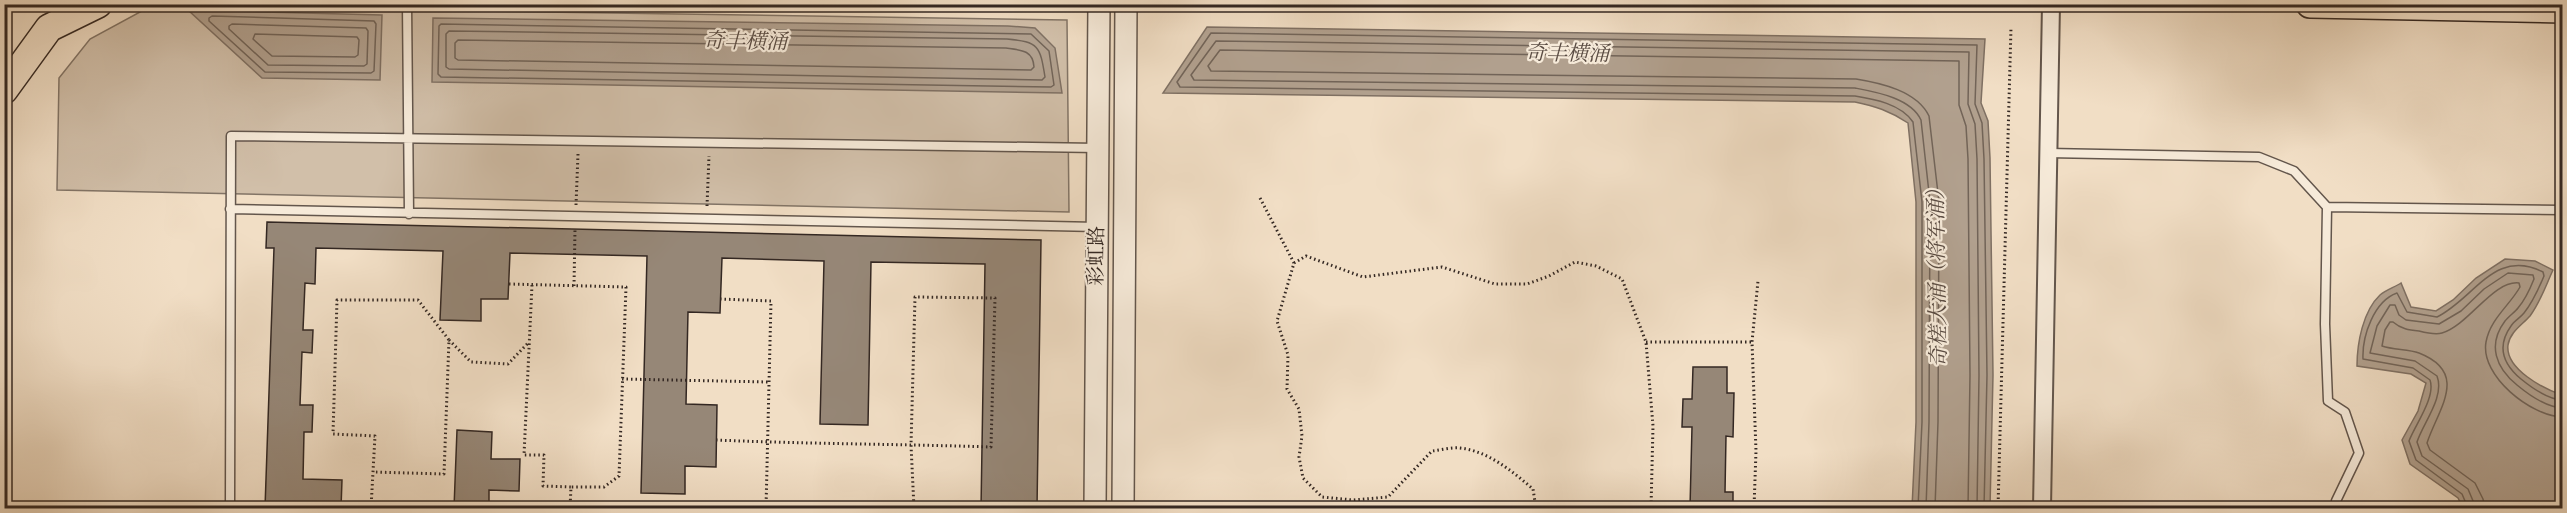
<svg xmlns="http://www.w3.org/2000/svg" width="2567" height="513" viewBox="0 0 2567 513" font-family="'Libre Bodoni','Noto Serif SC',serif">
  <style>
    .green { fill: #d1bfa9; stroke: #827466; stroke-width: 1.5 }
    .water { fill: #b1a08e; stroke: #7f7063; stroke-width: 1.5 }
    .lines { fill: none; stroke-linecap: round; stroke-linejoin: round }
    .shore { stroke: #726458; stroke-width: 1.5 }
    .building { fill: #968777; stroke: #342823; stroke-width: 1.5 }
    .service-casing { stroke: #63564c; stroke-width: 11 }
    .minor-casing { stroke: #63564c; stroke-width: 20 }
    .tertiary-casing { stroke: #63564c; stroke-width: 24 }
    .trunk-casing { stroke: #342823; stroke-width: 30 }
    .path { stroke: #342823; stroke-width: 3; stroke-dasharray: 1.5 3; stroke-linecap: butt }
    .service { stroke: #f6ead9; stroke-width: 8 }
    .minor { stroke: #f6ead9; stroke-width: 16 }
    .tertiary { stroke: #f6ead9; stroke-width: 21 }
    .trunk { stroke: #f1dec5; stroke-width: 27 }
    .labels { text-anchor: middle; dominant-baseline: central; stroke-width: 4.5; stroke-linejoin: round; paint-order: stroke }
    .street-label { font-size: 20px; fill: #342823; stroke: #f6ead9 }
    .water-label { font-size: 21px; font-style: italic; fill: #5a4c43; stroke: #f6ead9 }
  </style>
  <rect width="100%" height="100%" fill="#f1dec5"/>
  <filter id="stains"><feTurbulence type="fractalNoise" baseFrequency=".00333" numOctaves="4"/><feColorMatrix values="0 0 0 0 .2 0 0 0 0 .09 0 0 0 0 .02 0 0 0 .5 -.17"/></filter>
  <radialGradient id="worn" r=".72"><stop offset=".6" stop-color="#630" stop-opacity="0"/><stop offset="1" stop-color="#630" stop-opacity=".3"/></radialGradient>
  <path class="green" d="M 151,6 L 1067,20 L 1069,212 L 57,190 L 59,78 L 90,39 Z"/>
  <path class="water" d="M 188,10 L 382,15 L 380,80 L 262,78 Z
    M 433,18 L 1008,26 L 1035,28 L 1055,48 L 1062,93 L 432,82 Z
    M 1207,27 L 1985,39 L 1981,103 L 1988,121 L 1990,158 L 1993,375 L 1990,508 L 1912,508 L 1916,422 L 1916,202 L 1908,123 C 1890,111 1875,106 1855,102 L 1163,93 Z
    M 2505,259 L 2535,261 L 2553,270 C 2546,285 2540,303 2530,316 C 2522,325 2510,332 2508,345 C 2505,369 2544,389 2562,395 L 2562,508 L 2463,508 L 2458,498 L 2410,464 L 2402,440 L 2418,411 L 2426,383 L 2411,374 L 2357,366 C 2357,343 2363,311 2380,295 C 2386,290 2395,287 2401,283 L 2411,307 L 2436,311 L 2453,300 L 2476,278 Z"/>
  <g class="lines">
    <path class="shore" d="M 212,16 L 374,21 L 376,24 L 374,71 L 371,73 L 265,72 L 209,21 L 209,18 Z
      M 232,24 L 366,28 L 368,31 L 367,64 L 364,66 L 268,65 L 229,29 L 229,26 Z
      M 441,24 L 1031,34 L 1049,51 L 1054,85 L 1051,87 L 441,77 L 438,74 L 439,26 Z
      M 449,31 L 1007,39 C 1039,42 1040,46 1045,77 L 1042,80 L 449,69 L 446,67 L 446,34 Z
      M 255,34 L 357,37 L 359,40 L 358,55 L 355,57 L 272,56 L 253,39 Z
      M 458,40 L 1006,48 C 1021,50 1033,50 1034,67 L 1031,70 L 458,60 L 455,58 L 455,43 Z
      M 1918,508 L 1922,422 L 1922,202 L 1913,122 C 1901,104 1874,99 1855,96 L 1180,87 L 1177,82 L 1211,33 L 1977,45 L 1975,104 L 1982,123 L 1984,159 L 1987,375 L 1984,508
      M 1926,508 L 1929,422 L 1930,202 L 1921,120 C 1911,98 1876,92 1855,88 L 1194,80 L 1191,75 L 1216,41 L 1969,52 L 1968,104 L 1975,124 L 1977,159 L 1979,375 L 1977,508
      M 1935,508 L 1938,422 L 1939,202 L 1929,116 C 1917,91 1881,83 1856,79 L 1211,71 L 1208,66 L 1220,50 L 1959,61 L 1959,105 L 1966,126 L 1968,159 L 1970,375 L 1968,508
      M 2468,508 L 2462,494 L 2416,460 L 2409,441 C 2415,425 2436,397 2430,380 L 2413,368 L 2363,359 C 2362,336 2374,301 2397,293 L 2407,312 L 2437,317 C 2474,299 2495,247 2543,272 L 2544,276 C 2539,288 2533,302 2524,313 C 2520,318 2514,321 2511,326 C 2496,347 2503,364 2521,379 C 2532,388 2548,399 2562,400
      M 2476,508 L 2468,489 L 2422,456 L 2417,442 C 2423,423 2445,397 2437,376 L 2415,361 L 2370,353 L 2377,326 L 2390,305 L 2395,305 L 2399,315 L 2406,320 L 2439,324 L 2461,311 L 2484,289 L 2508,273 L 2533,275 L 2534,279 C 2530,289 2525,300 2518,308 C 2515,312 2509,316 2505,321 C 2487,345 2496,368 2517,385 C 2529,395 2547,407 2562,408
      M 2485,508 L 2483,499 L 2475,483 L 2430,450 L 2427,443 C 2438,409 2470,373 2419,353 C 2408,349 2394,350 2382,346 L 2385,330 L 2390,322 L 2393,322 C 2401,329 2409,330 2419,331 C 2427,333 2435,335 2442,333 C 2469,325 2493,280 2519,283 L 2520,287 C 2510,305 2490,319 2486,342 C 2480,376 2531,416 2562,417"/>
  </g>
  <path class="building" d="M 267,222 L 1041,240 L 1037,508 L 981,508 L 985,264 L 871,262 L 868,425 L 820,424 L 824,261 L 722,258 L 720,313 L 688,312 L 686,404 L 717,405 L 716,467 L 685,466 L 685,494 L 641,493 L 647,256 L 510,253 L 508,299 L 481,299 L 481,321 L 440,320 L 443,251 L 316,248 L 315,284 L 305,283 L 303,330 L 313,330 L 312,353 L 302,352 L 300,405 L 313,405 L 312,432 L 304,432 L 303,479 L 342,480 L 341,508 L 265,508 L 274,248 L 266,248 Z
    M 1693,367 L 1727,367 L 1727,393 L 1734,393 L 1733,437 L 1726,436 L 1725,492 L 1733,492 L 1733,508 L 1690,508 L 1692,427 L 1682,427 L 1683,399 L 1692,399 Z
    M 457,430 L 492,432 L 491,459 L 520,459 L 519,491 L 489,490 L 489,508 L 454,508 Z"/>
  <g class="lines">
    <g class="service-casing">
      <path id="service" d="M 407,4 L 409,214
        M 2048,153 L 2259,157 L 2294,171 L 2327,207 L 2325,324 L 2328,401 L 2345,412 L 2359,453 L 2336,501 L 2337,508
        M 2327,207 L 2562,210
        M 230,209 L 1097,227
        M 230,508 L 231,136 L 1098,148"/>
    </g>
    <g class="minor-casing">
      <path id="minor" d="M 2042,508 L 2051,4"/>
    </g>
    <g class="tertiary-casing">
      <path id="tertiary" d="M 1095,508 L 1099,4
        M 1123,508 L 1126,4"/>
    </g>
    <g class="trunk-casing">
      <path id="trunk" d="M 2310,4 L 2562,9
        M 4,90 L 49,28 L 98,4"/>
    </g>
    <path class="path" d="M 1260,198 L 1294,263 L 1277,321 L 1288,355 L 1287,389 L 1299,409 L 1302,436 L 1299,457 L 1303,478 L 1322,497 L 1353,500 L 1388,497 L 1432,451 C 1441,450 1452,447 1460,448 C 1488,451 1512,471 1533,489 L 1536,508
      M 576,205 L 578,154
      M 707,206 L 709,156
      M 1294,263 L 1306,256 L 1363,277 L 1442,267 L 1495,284 L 1527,284 L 1549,276 L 1575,262 L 1596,266 L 1622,279 L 1646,342 L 1653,426 L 1651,508
      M 509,284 L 626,287 L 619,476 L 604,487 L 571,487
      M 532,285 L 524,455 L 544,455 L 543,486 L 571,487 L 570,508
      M 574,286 L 575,229
      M 720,299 L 771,301 L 766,508
      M 449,340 L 471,362 L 508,364 L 529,342
      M 1646,342 L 1752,342
      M 622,379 L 769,382
      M 716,440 C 808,444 900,444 991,447 L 995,298 L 915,297 L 911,445 L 914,508
      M 371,508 L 375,436 L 333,434 L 337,300 L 418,300 L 449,340 L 444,474 L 373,472
      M 1754,508 L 1756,451 L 1752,342 L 1758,281
      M 1998,508 L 2011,27"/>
    <use href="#service" class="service"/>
    <use href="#minor" class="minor"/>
    <use href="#tertiary" class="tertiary"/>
    <use href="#trunk" class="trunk"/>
  </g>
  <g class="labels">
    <g class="street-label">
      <text transform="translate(1097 256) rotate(-89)">彩虹路</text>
    </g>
    <g class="water-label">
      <text transform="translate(745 42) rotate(1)">奇丰横涌</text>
      <text transform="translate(1567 54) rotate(1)">奇丰横涌</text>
      <text transform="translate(1938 273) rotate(-91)">奇槎大涌（将军涌）</text>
    </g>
  </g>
  <rect width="2567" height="513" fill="none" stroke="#f1dec5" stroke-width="24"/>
  <rect x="6" y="6" width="2555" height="501" fill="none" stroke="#342823" stroke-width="3"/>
  <rect x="12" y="12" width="2543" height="489" fill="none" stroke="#342823" stroke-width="1.5"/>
  <rect width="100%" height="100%" filter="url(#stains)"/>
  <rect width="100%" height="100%" fill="url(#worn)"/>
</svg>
